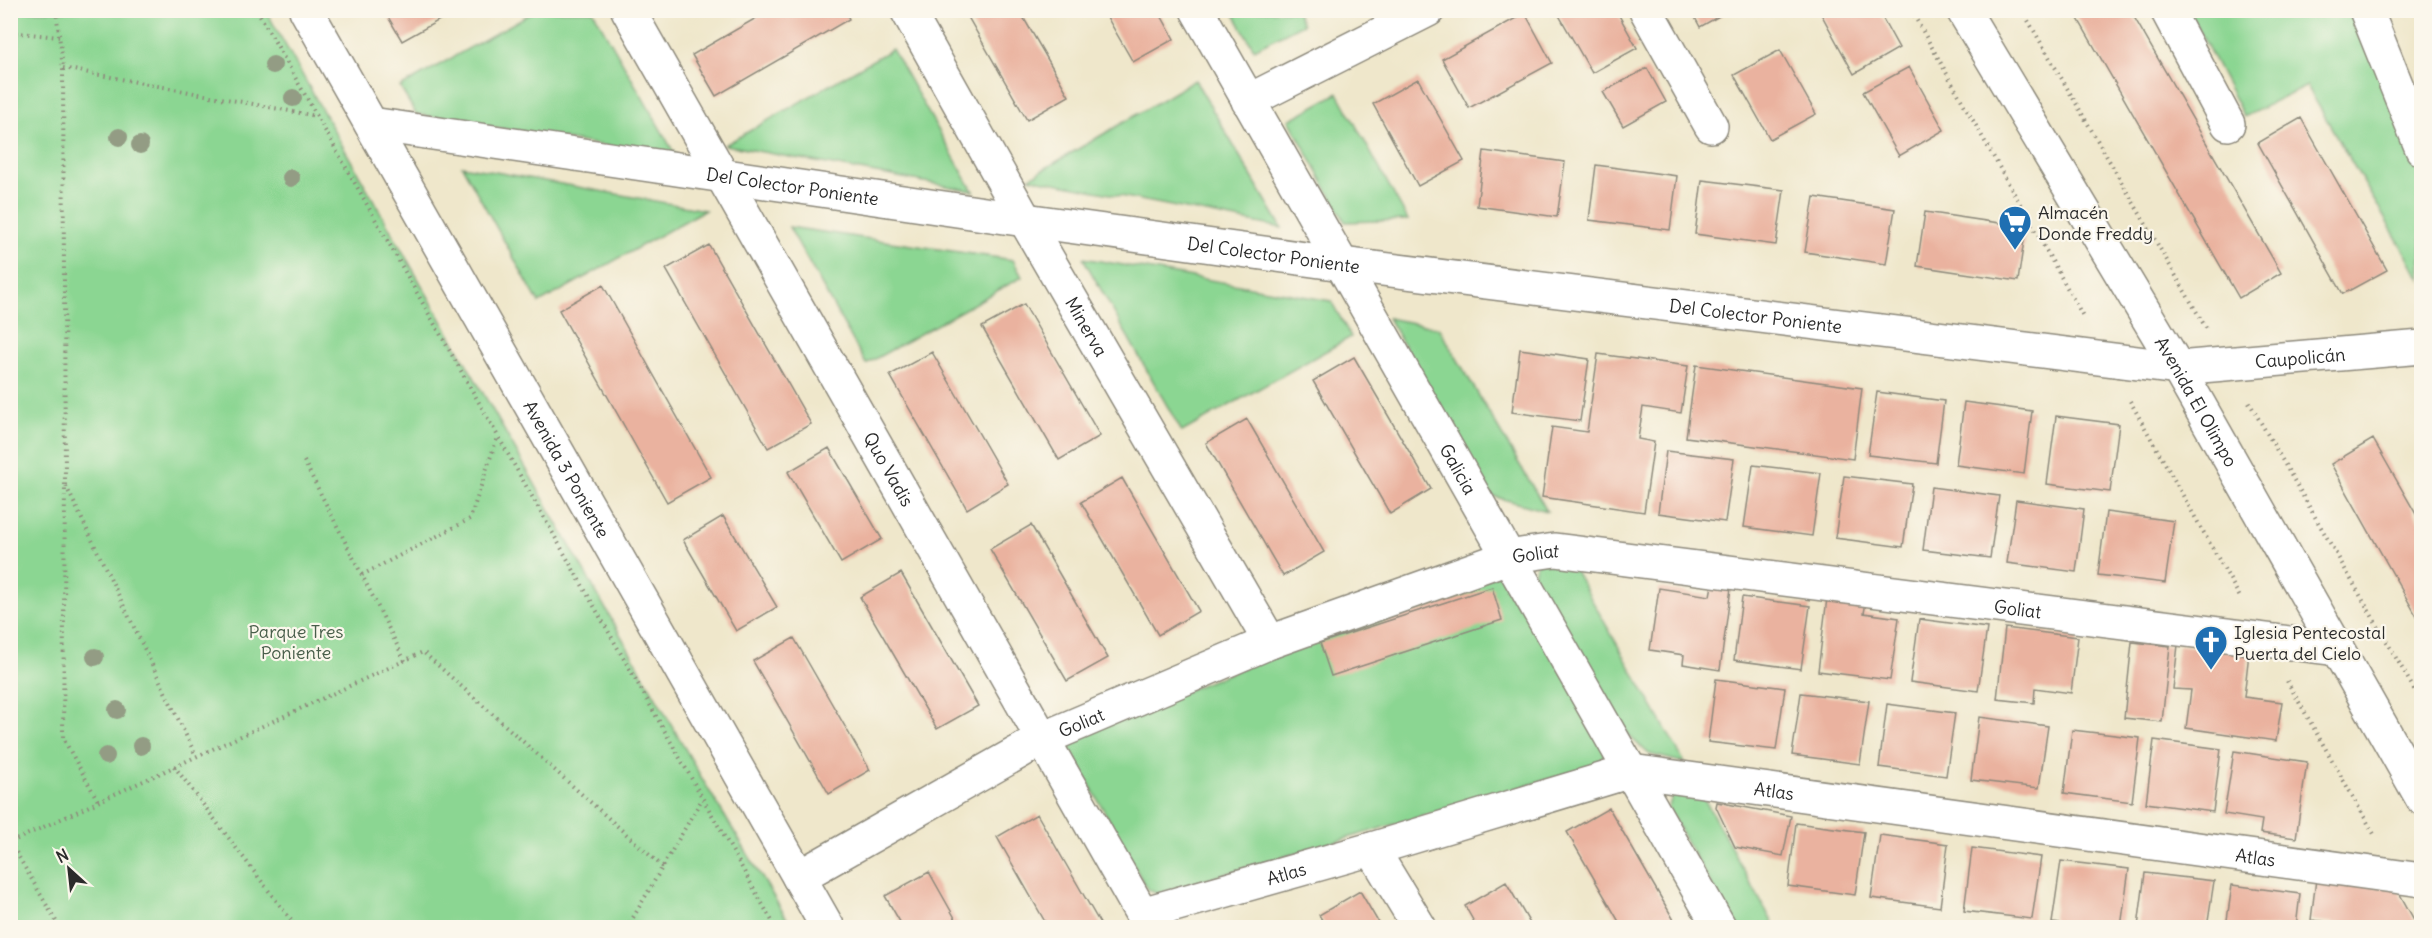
<svg xmlns="http://www.w3.org/2000/svg" width="2432" height="938" viewBox="0 0 2432 938" font-family="Delius,sans-serif">
  <style>
    .green { fill: #8bd692; stroke: #5b805e; stroke-width: 1.5 }
    .building { fill: #eab29f }
    .lines { fill: none; stroke-linecap: round; stroke-linejoin: round }
    .minor-casing { stroke: #8d897b; stroke-width: 36 }
    .path { stroke: #8d897b; stroke-width: 4; stroke-dasharray: 1.5 4.5; stroke-linecap: butt }
    .minor { stroke: #fff; stroke-width: 33 }
    .tree { fill: #939c84 }
    .labels { text-anchor: middle; dominant-baseline: central; stroke-width: 4.5; stroke-linejoin: round; paint-order: stroke }
    .street-label { font-size: 18px; fill: #2b2b2b; stroke: #fbf7ec }
    .poi-label { font-size: 18px; fill: #2b2b2b; stroke: #fbf7ec; text-anchor: start }
    .park-label { font-size: 18px; fill: #485e4a; stroke: #fbf7ec }
  </style>
  <rect width="100%" height="100%" fill="#fbf7ec"/>
  <filter id="ink" filterUnits="userSpaceOnUse"><feTurbulence type="fractalNoise" baseFrequency=".0167" numOctaves="2"/><feDisplacementMap in="SourceGraphic" scale="12" xChannelSelector="R" yChannelSelector="G"/><feConvolveMatrix kernelMatrix="1 2 1 2 8 2 1 2 1" color-interpolation-filters="sRGB"/></filter>
  <filter id="wash" filterUnits="userSpaceOnUse"><feTurbulence type="fractalNoise" baseFrequency=".008" numOctaves="4" result="noise"/><feDisplacementMap in="SourceGraphic" scale="24" xChannelSelector="R" yChannelSelector="G"/><feGaussianBlur stdDeviation="1.35" result="paint"/><feColorMatrix in="noise" values="0 0 0 0 0 0 0 0 0 0 0 0 0 0 0 0 0 1.4 0 .05"/><feComposite in="paint" operator="in"/></filter>
  <g filter="url(#wash)">
    <rect width="100%" height="100%" fill="#efe7cb"/>
    <path class="green" d="M 10,11 L 266,11 L 704,782 L 792,927 L 11,927 Z
      M 535,11 L 593,11 L 677,158 L 416,114 L 400,87 Z
      M 1232,11 L 1296,11 L 1303,24 L 1254,49 Z
      M 2189,11 L 2355,11 L 2421,174 L 2421,280 L 2307,86 L 2244,117 Z
      M 892,49 L 973,191 L 725,145 Z
      M 1195,80 L 1282,228 L 1029,178 Z
      M 1338,93 L 1408,220 L 1345,222 L 1289,120 Z
      M 462,166 L 705,210 L 539,303 Z
      M 789,227 L 1013,260 L 1022,277 L 866,364 Z
      M 1083,258 L 1331,301 L 1351,337 L 1182,432 Z
      M 1388,318 L 1439,328 L 1547,511 L 1492,496 Z
      M 1537,562 L 1570,562 L 1685,763 L 1649,754 L 1630,737 L 1533,577 Z
      M 1502,573 L 1610,747 L 1597,765 L 1157,894 L 1147,889 L 1069,747 L 1080,734 L 1289,649 Z
      M 1673,794 L 1703,797 L 1775,927 L 1735,927 L 1668,809 Z"/>
    <g id="blocks">
      <path class="building" d="M 384,10 L 441,10 L 445,17 L 402,41 Z
        M 770,10 L 845,10 L 849,19 L 716,96 L 692,55 Z
        M 964,10 L 1019,10 L 1069,96 L 1027,120 Z
        M 1103,10 L 1158,10 L 1174,39 L 1133,62 Z
        M 1556,10 L 1616,10 L 1637,48 L 1592,73 Z
        M 1691,10 L 1730,10 L 1700,27 Z
        M 1819,10 L 1878,10 L 1899,48 L 1854,74 Z
        M 2073,10 L 2130,10 L 2281,273 L 2239,298 Z
        M 1525,13 L 1552,63 L 1469,108 L 1442,59 Z
        M 1780,50 L 1816,114 L 1770,139 L 1734,75 Z
        M 1909,67 L 1944,130 L 1899,156 L 1863,92 Z
        M 1647,68 L 1666,102 L 1623,126 L 1603,92 Z
        M 1418,79 L 1464,161 L 1418,186 L 1373,104 Z
        M 2301,118 L 2387,270 L 2343,294 L 2258,143 Z
        M 1484,151 L 1565,162 L 1557,217 L 1477,206 Z
        M 1596,165 L 1677,176 L 1670,230 L 1589,220 Z
        M 1702,180 L 1784,190 L 1776,245 L 1695,234 Z
        M 1814,197 L 1895,209 L 1886,264 L 1805,252 Z
        M 1925,212 L 2026,227 L 2018,281 L 1917,266 Z
        M 709,245 L 811,424 L 768,448 L 666,269 Z
        M 603,285 L 711,477 L 667,502 L 559,310 Z
        M 1024,304 L 1100,436 L 1059,460 L 982,327 Z
        M 1520,349 L 1589,359 L 1580,421 L 1512,412 Z
        M 932,352 L 1008,484 L 967,509 L 890,375 Z
        M 1598,354 L 1688,366 L 1681,413 L 1643,407 L 1638,439 L 1654,442 L 1644,512 L 1542,497 L 1552,427 L 1587,432 Z
        M 1354,357 L 1431,489 L 1390,514 L 1313,381 Z
        M 1696,365 L 1862,388 L 1853,459 L 1686,437 Z
        M 1877,392 L 1944,401 L 1936,463 L 1868,455 Z
        M 1964,402 L 2032,411 L 2024,474 L 1956,465 Z
        M 2056,416 L 2119,424 L 2110,492 L 2047,484 Z
        M 1247,419 L 1324,552 L 1283,576 L 1206,443 Z
        M 2373,439 L 2421,523 L 2421,624 L 2331,464 Z
        M 829,448 L 882,539 L 841,563 L 788,472 Z
        M 1666,451 L 1734,459 L 1725,522 L 1658,513 Z
        M 1753,465 L 1821,473 L 1812,536 L 1744,527 Z
        M 1844,476 L 1912,484 L 1903,547 L 1835,538 Z
        M 1122,478 L 1199,611 L 1158,635 L 1081,502 Z
        M 1931,487 L 1999,496 L 1990,558 L 1923,550 Z
        M 2016,500 L 2084,509 L 2076,572 L 2007,563 Z
        M 2106,512 L 2174,521 L 2165,583 L 2098,575 Z
        M 723,516 L 777,607 L 736,631 L 683,540 Z
        M 1031,525 L 1108,658 L 1067,681 L 990,549 Z
        M 901,573 L 978,706 L 937,729 L 860,597 Z
        M 1712,585 L 1731,588 L 1720,670 L 1683,664 L 1684,655 L 1650,650 L 1659,588 L 1710,596 Z
        M 1492,587 L 1502,620 L 1331,676 L 1320,643 Z
        M 1742,597 L 1810,606 L 1801,669 L 1734,660 Z
        M 1827,598 L 1866,603 L 1864,613 L 1899,618 L 1890,680 L 1818,671 Z
        M 1919,619 L 1987,628 L 1978,691 L 1910,682 Z
        M 2005,628 L 2078,637 L 2071,693 L 2035,688 L 2034,703 L 1997,699 Z
        M 794,638 L 870,770 L 829,794 L 753,661 Z
        M 2132,642 L 2170,646 L 2162,722 L 2124,718 Z
        M 2178,645 L 2249,653 L 2244,697 L 2282,702 L 2276,741 L 2186,728 L 2191,690 L 2173,689 Z
        M 1716,679 L 1785,688 L 1776,750 L 1708,742 Z
        M 1801,693 L 1869,701 L 1860,764 L 1792,755 Z
        M 1887,704 L 1955,713 L 1946,776 L 1879,767 Z
        M 1979,717 L 2048,726 L 2039,788 L 1971,780 Z
        M 2072,730 L 2140,738 L 2132,802 L 2064,793 Z
        M 2154,740 L 2221,749 L 2213,812 L 2146,803 Z
        M 2234,751 L 2307,762 L 2296,838 L 2260,833 L 2262,820 L 2224,814 Z
        M 1717,802 L 1791,816 L 1783,856 L 1735,847 L 1716,807 Z
        M 1609,808 L 1678,927 L 1622,927 L 1567,832 Z
        M 1037,814 L 1102,927 L 1048,927 L 997,837 Z
        M 1796,823 L 1864,832 L 1855,895 L 1788,886 Z
        M 1880,835 L 1948,844 L 1940,907 L 1871,898 Z
        M 1972,848 L 2041,857 L 2032,919 L 1964,911 Z
        M 2061,861 L 2129,869 L 2121,927 L 2088,927 L 2052,923 Z
        M 929,872 L 960,927 L 903,927 L 885,896 Z
        M 2145,873 L 2214,881 L 2207,927 L 2138,927 Z
        M 2316,879 L 2397,889 L 2418,927 L 2352,927 L 2352,925 L 2311,920 Z
        M 1506,882 L 1532,927 L 1477,927 L 1465,906 Z
        M 2232,885 L 2300,894 L 2296,927 L 2226,927 Z
        M 1360,891 L 1381,927 L 1326,927 L 1319,915 Z"/>
    </g>
  </g>
  <g filter="url(#ink)">
    <use href="#blocks" fill-opacity="0" stroke="#8d897b" stroke-width="1.5"/>
    <g class="lines">
      <g class="minor-casing">
        <g id="minor">
          <path id="s1" d="M 306,10 L 828,928"/>
          <path id="s2" d="M 628,10 L 1150,928"/>
          <path id="s3" d="M 907,10 L 1025,220 L 1270,642"/>
          <path id="s4" d="M 1197,10 L 1720,928"/>
          <path d="M 1646,10 L 1711,126"/>
          <path id="s5" d="M 1963,10 L 2178,368 L 2422,798"/>
          <path d="M 2167,10 L 2228,124"/>
          <path d="M 2366,10 L 2422,149"/>
          <path d="M 1248,101 L 1428,10"/>
          <path id="s6" d="M 371,124 L 1025,220 L 1342,264 L 2178,368 L 2422,347"/>
          <path d="M 1372,849 L 1420,928"/>
          <path id="s7" d="M 799,877 L 1042,739 L 1270,642 L 1508,557 L 1555,550 L 2337,649"/>
          <path id="s8" d="M 1142,914 L 1372,849 L 1631,771 L 2422,880"/>
        </g>
      </g>
      <path class="path" d="M 56,10 L 63,68 L 65,485 L 63,738 L 98,801
        M 257,10 L 776,928
        M 1911,10 L 2083,316
        M 2022,10 L 2206,328
        M 10,32 L 59,37
        M 63,68 L 316,116
        M 2130,401 L 2241,599
        M 2249,402 L 2422,703
        M 304,461 L 362,575
        M 66,486 L 196,756
        M 405,661 L 362,575 L 470,519 L 497,438
        M 2287,681 L 2374,834
        M 174,766 L 297,928
        M 10,842 L 60,928
        M 11,842 L 423,652 L 663,867
        M 627,928 L 702,799"/>
      <use href="#minor" class="minor"/>
    </g>
    <g class="tree">
      <circle cx="273" cy="65" r="9"/>
      <circle cx="293" cy="98" r="9"/>
      <circle cx="119" cy="137" r="9"/>
      <circle cx="140" cy="145" r="9"/>
      <circle cx="291" cy="178" r="9"/>
      <circle cx="95" cy="657" r="9"/>
      <circle cx="117" cy="710" r="9"/>
      <circle cx="141" cy="746" r="9"/>
      <circle cx="106" cy="756" r="9"/>
    </g>
  </g>
  <defs>
    <g id="supermarket-pin" transform="scale(1.725)"><path d="M0 17L-7.5 6A9.5 9.5 0 1 1 7.5 6Z" fill="#1f6fb2" stroke="#fbf7ec"/><path d="M-6-5.5h2.5l.6 2H6L4.5 2H-2.5L-4.4-4H-6ZM-1.5 3.2a1.3 1.3 0 1 0 .1 0ZM3 3.2a1.3 1.3 0 1 0 .1 0Z" fill="#fff"/></g>
    <g id="church-pin" transform="scale(1.725)"><path d="M0 17L-7.5 6A9.5 9.5 0 1 1 7.5 6Z" fill="#1f6fb2" stroke="#fbf7ec"/><path d="M-1.2-6h2.4v3.5h3.3v2.4h-3.3V6h-2.4V-.1h-3.3v-2.4h3.3Z" fill="#fff"/></g>
  </defs>
  <g fill-rule="evenodd">
    <use href="#supermarket-pin" x="2015" y="222"/>
    <use href="#church-pin" x="2211" y="642"/>
  </g>
  <g class="labels">
    <g class="street-label">
      <text stroke="none"><textPath href="#s6" startOffset="426">Del Colector Poniente</textPath></text>
      <text stroke="none"><textPath href="#s6" startOffset="912">Del Colector Poniente</textPath></text>
      <text stroke="none"><textPath href="#s6" startOffset="1398">Del Colector Poniente</textPath></text>
      <text stroke="none"><textPath href="#s3" startOffset="364">Minerva</textPath></text>
      <text stroke="none"><textPath href="#s6" startOffset="1946">Caupolicán</textPath></text>
      <text stroke="none"><textPath href="#s5" startOffset="456">Avenida El Olimpo</textPath></text>
      <text stroke="none"><textPath href="#s1" startOffset="528">Avenida 3 Poniente</textPath></text>
      <text stroke="none"><textPath href="#s2" startOffset="528">Quo Vadis</textPath></text>
      <text stroke="none"><textPath href="#s4" startOffset="528">Galicia</textPath></text>
      <text stroke="none"><textPath href="#s7" startOffset="808">Goliat</textPath></text>
      <text stroke="none"><textPath href="#s7" startOffset="1294">Goliat</textPath></text>
      <text stroke="none"><textPath href="#s7" startOffset="322">Goliat</textPath></text>
      <text stroke="none"><textPath href="#s8" startOffset="654">Atlas</textPath></text>
      <text stroke="none"><textPath href="#s8" startOffset="1140">Atlas</textPath></text>
      <text stroke="none"><textPath href="#s8" startOffset="150">Atlas</textPath></text>
    </g>
    <g class="poi-label">
      <text x="2038" y="212">Almacén<tspan x="2038" dy="21">Donde Freddy</tspan></text>
      <text x="2234" y="632">Iglesia Pentecostal<tspan x="2234" dy="21">Puerta del Cielo</tspan></text>
    </g>
    <g class="park-label">
      <text x="296" y="631">Parque Tres<tspan x="296" dy="21">Poniente</tspan></text>
    </g>
  </g>
  <rect width="2432" height="938" fill="none" stroke="#fbf7ec" stroke-width="36"/>
  <g transform="translate(69 869) rotate(333)" stroke="#fbf7ec" stroke-width="4.5" paint-order="stroke">
  <path d="M0-4.5L10 22L0 15L-10 22Z" fill="#2b2b2b"/>
  <text y="-9" font-size="16" font-weight="bold" text-anchor="middle" fill="#2b2b2b">N</text>
  </g>
</svg>
